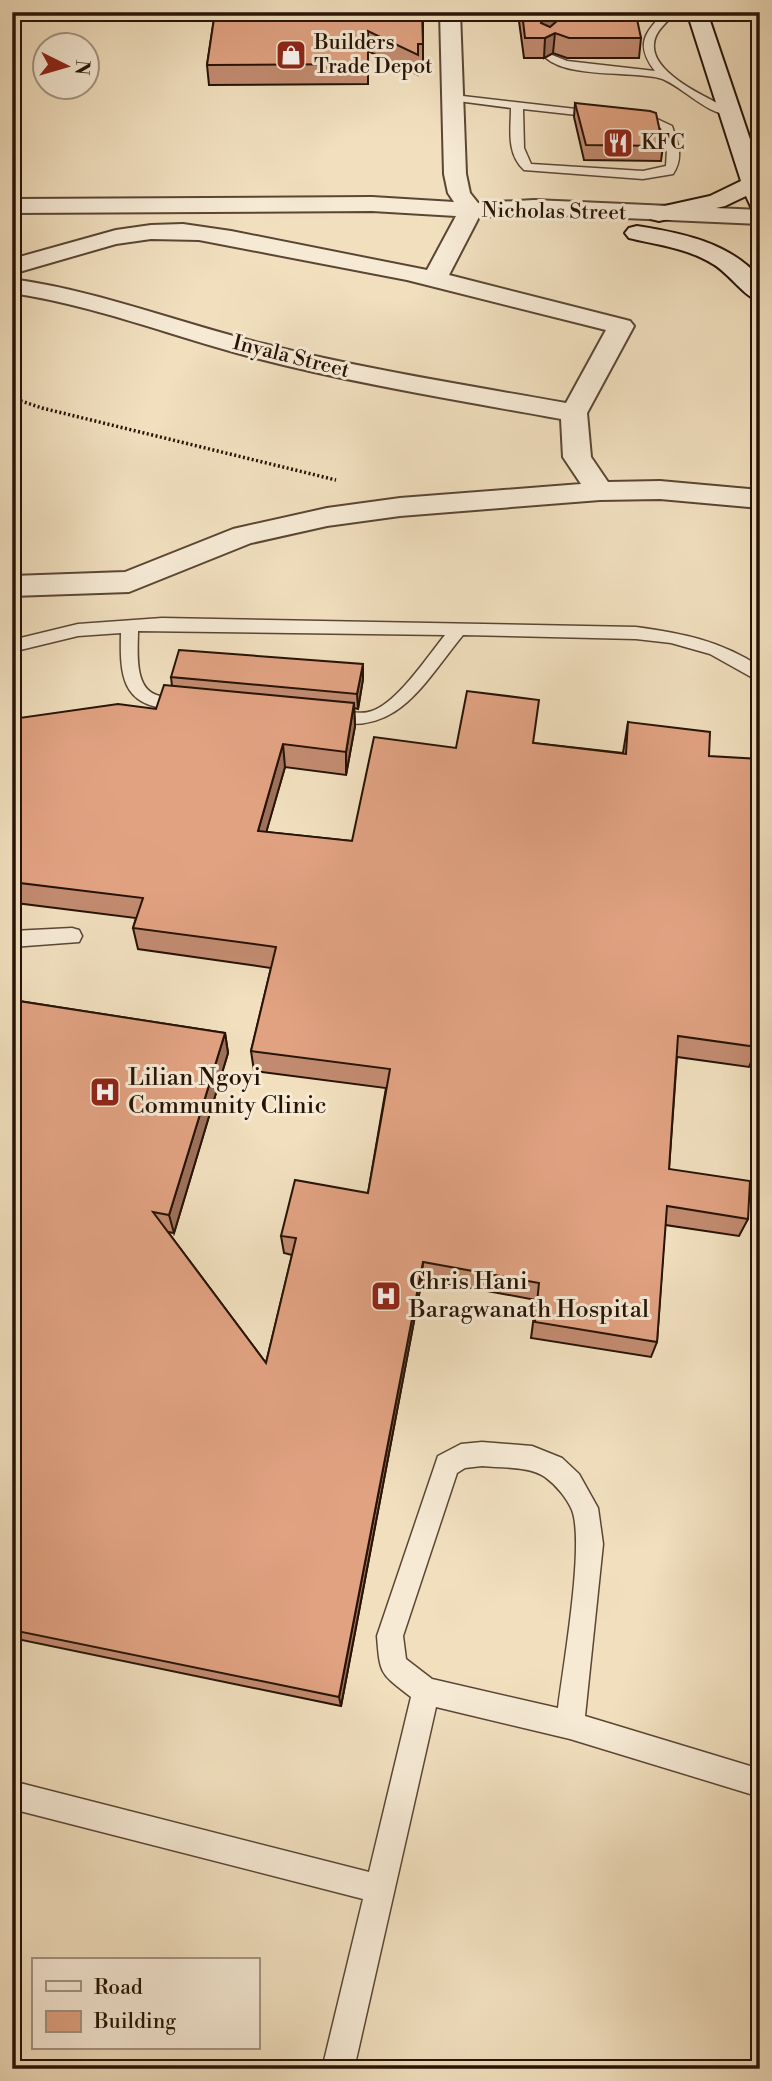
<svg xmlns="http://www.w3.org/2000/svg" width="772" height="2081" viewBox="0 0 772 2081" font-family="'Libre Bodoni',serif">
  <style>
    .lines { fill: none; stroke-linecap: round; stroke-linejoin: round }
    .lane-casing { stroke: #5a4634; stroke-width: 3 }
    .street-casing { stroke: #5a4634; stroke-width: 4 }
    .secondary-casing { stroke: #271306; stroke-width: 4 }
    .path { stroke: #271306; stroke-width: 3.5; stroke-dasharray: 2 2.5; stroke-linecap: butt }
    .lane { fill: #f6ead5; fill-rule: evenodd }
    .street { fill: #f6ead5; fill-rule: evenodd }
    .secondary { fill: #f6ead5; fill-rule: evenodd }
    .wall { fill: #c28b70; stroke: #271306; stroke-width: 2 }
    .shaded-wall { fill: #9e715b; stroke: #271306; stroke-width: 2 }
    .building { fill: #e1a282; stroke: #271306; stroke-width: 2 }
    .labels { text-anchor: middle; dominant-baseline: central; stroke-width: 6; stroke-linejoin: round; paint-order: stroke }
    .far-poi-label { font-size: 21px; fill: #271306; stroke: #f6ead5; text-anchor: start }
    .far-street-label { font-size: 21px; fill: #271306; stroke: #f6ead5 }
    .poi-label { font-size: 24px; fill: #271306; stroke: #f6ead5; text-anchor: start }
  </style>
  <rect width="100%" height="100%" fill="#f1dfbe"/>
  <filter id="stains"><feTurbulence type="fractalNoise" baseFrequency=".00286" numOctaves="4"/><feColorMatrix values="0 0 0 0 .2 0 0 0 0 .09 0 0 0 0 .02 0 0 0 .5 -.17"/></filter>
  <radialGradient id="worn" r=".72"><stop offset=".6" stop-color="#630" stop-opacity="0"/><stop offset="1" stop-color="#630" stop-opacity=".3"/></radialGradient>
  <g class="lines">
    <g class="lane-casing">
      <path id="lane" d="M 665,12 L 676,12 C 668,22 655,30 654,44 C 651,74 710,99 732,110 L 732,114 C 709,118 678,82 659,78 C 629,71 569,78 546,58 L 552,55 L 567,61 L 655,71 C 635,45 644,33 665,12 Z
        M 454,95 L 655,118 L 672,126 C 678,144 684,157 673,174 L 643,179 L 524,170 C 506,153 511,129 511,108 L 450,100 L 450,96 ZM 523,109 L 649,123 L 661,128 L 667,149 L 666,166 L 643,171 L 531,164 L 524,148 Z
        M 162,618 L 636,627 C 681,633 722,641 760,667 L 760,682 L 710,654 L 671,643 L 636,639 L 463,635 C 422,685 396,741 322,719 L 319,715 L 322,711 C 338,706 356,717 372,711 C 397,703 428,656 445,635 L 138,631 C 138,651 133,691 160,696 C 171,698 183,696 194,700 L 197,704 C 191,713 181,710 171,709 C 121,706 120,674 121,633 L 78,636 L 12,652 L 12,640 L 78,624 Z
        M 72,928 L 79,930 L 82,936 L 79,942 L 12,947 L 12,931 Z
        M 482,1442 L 532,1446 L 562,1458 L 579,1474 L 598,1508 L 603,1544 L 585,1716 L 760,1769 L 760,1797 L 570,1739 L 436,1707 L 354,2069 L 322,2069 L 363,1899 L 12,1809 L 12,1781 L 369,1872 L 411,1697 C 380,1673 380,1675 377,1636 L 438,1456 L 461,1444 ZM 482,1466 C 501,1468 529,1466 545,1477 C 556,1485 567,1498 572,1510 C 585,1543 563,1667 558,1708 L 432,1679 L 406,1659 L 403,1636 L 457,1473 L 465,1468 Z"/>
    </g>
    <g class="street-casing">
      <path id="street" d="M 440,12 L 460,12 L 466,174 L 470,193 L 478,203 L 534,200 L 760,210 L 760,224 L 534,214 L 479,217 L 449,275 L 630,321 L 634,326 L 587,413 L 591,457 L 608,482 L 660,481 L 760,490 L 760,508 L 660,499 L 600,500 L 400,516 L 327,526 L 251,543 L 129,592 L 12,596 L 12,576 L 125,572 L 233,529 L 327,508 L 400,498 L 581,484 L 563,457 L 561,419 C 456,400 351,383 248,356 C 169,335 93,305 12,293 L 12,279 C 99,291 179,323 264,344 C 363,369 465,385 566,403 L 606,330 L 407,280 L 199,240 L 151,239 L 116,244 L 12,274 L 12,259 L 116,230 L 151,225 L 183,224 L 231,231 L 427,270 L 456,216 L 372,211 L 12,213 L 12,199 L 372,197 L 454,202 L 448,193 L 444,174 Z"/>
    </g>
    <g class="secondary-casing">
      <path id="secondary" d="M 687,12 L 707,12 L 760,169 L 760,211 L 752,209 L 746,196 L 725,206 L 659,221 L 651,219 L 647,214 L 651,209 L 710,196 L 741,181 Z
        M 637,226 C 681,233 729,242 760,278 L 760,301 C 745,298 729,273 713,264 C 687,248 658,245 629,238 L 625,233 L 629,228 Z"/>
    </g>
    <path class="path" d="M 12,398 L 42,408 L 336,480"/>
    <use href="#lane" class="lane"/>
    <use href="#street" class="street"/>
    <use href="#secondary" class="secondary"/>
  </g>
  <path class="wall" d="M 215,12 L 439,12 L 438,21 L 423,21 L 423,64 L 418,64 L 418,75 L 368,51 L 368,84 L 209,85 L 207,65 Z
    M 462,12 L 634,12 L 633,19 L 641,38 L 639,58 L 567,58 L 553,53 L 544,58 L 524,58 L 519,21 L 463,21 Z
    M 575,103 L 663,146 L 661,161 L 584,160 L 574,117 Z
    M 363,664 L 363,679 L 358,709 L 354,708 L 355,726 L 346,775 L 285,767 L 266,832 L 352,841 L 456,748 L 534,743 L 623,753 L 628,722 L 709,756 L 757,1047 L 749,1067 L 677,1057 L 669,1169 L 748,1219 L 739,1236 L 665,1225 L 657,1342 L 651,1357 L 531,1338 L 536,1300 L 422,1279 L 341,1706 L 12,1638 L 12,1000 L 225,1033 L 228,1053 L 174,1233 L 168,1232 L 266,1363 L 292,1255 L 284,1253 L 281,1236 L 368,1193 L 386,1088 L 254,1071 L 251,1051 L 271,968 L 138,949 L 133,928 L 136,918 L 16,903 L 12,893 L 12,719 L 156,709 L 172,686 L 171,677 Z"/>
  <path class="shaded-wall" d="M 562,12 L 560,28 L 545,32 L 541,23 L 547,13 Z
    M 604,12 L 609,12 L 607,27 L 602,14 Z
    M 555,33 L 553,53 L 544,58 L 545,38 Z
    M 363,664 L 363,679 L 358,709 L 357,694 Z
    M 354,703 L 355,726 L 346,775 L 346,752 Z
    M 283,744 L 285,767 L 260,854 L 258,831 Z
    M 225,1033 L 228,1053 L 174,1233 L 169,1215 Z
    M 423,1262 L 422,1279 L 341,1706 L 339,1697 Z"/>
  <path class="building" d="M 215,12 L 422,12 L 423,44 L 418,44 L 418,55 L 368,31 L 368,64 L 207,65 Z
    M 522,12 L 548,12 L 547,13 L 541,23 L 550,27 L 557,21 L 568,19 L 570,13 L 568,12 L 604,12 L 602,14 L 609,19 L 637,19 L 641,38 L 569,38 L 555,33 L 545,38 L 525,38 Z
    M 575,103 L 650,111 L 656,113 L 663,146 L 586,145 Z
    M 179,650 L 363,664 L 357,694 L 171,677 Z
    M 164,685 L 354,703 L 346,752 L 283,744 L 258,831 L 352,841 L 374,737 L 456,748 L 467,691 L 539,700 L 533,743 L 626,754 L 628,722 L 710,732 L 709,756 L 760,759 L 760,943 L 757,1047 L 678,1036 L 669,1169 L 750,1181 L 748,1219 L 667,1206 L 657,1342 L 535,1322 L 539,1283 L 423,1262 L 339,1697 L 12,1630 L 12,1000 L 225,1033 L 169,1215 L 153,1212 L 266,1363 L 296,1238 L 281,1236 L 295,1180 L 368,1193 L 390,1069 L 251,1051 L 276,947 L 133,928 L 143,898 L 12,882 L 12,872 L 15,865 L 12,865 L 12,719 L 118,704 L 156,709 Z"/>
  <defs>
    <g id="shop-square" transform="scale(1.575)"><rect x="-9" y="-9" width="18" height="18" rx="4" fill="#8f2418" stroke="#f6ead5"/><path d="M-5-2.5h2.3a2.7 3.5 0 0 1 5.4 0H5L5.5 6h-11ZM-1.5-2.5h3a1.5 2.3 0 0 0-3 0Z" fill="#fff"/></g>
    <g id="restaurant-square" transform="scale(1.575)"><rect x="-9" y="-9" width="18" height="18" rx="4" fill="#8f2418" stroke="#f6ead5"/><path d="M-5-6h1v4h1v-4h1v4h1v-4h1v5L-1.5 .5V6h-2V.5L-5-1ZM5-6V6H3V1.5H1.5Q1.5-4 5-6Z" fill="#fff"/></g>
    <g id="hospital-square" transform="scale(1.575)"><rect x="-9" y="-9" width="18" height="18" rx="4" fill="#8f2418" stroke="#f6ead5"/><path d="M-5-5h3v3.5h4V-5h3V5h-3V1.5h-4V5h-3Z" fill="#fff"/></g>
  </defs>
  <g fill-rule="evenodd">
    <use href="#shop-square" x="291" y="55"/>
    <use href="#restaurant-square" x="618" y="143"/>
    <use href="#hospital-square" x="105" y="1092"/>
    <use href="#hospital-square" x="386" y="1296"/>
  </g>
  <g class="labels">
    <g class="far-poi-label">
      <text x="314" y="43">Builders<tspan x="314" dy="24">Trade Depot</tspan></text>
      <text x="641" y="143">KFC</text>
    </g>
    <g class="far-street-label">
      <text transform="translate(554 212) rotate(1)">Nicholas Street</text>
      <text transform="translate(291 357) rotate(14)">Inyala Street</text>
    </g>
    <g class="poi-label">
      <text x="128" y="1078">Lilian Ngoyi<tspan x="128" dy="28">Community Clinic</tspan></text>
      <text x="409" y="1282">Chris Hani<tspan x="409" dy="28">Baragwanath Hospital</tspan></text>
    </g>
  </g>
  <rect width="772" height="2081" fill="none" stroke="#f1dfbe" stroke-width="42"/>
  <rect x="14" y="14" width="744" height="2053" fill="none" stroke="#271306" stroke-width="3.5"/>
  <rect x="21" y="21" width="730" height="2039" fill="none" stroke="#271306" stroke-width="2"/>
  <rect x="32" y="1958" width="228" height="91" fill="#f6ead5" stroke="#a39482" stroke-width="2"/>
  <rect x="46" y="1981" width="35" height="10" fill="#f6ead5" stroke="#a39482" stroke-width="2"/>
  <text x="94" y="1994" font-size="21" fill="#271306">Road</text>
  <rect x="46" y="2011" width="35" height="21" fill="#e1a282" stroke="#a39482" stroke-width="2"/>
  <text x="94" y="2028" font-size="21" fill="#271306">Building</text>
  <g transform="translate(66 66) rotate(95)"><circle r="33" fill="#f6ead5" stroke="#a39482" stroke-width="2"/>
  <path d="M0-5L12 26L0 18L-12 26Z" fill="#8f2418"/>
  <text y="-10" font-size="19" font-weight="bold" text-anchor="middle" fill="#271306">N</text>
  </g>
  <rect width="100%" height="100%" filter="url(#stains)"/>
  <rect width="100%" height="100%" fill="url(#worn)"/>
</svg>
